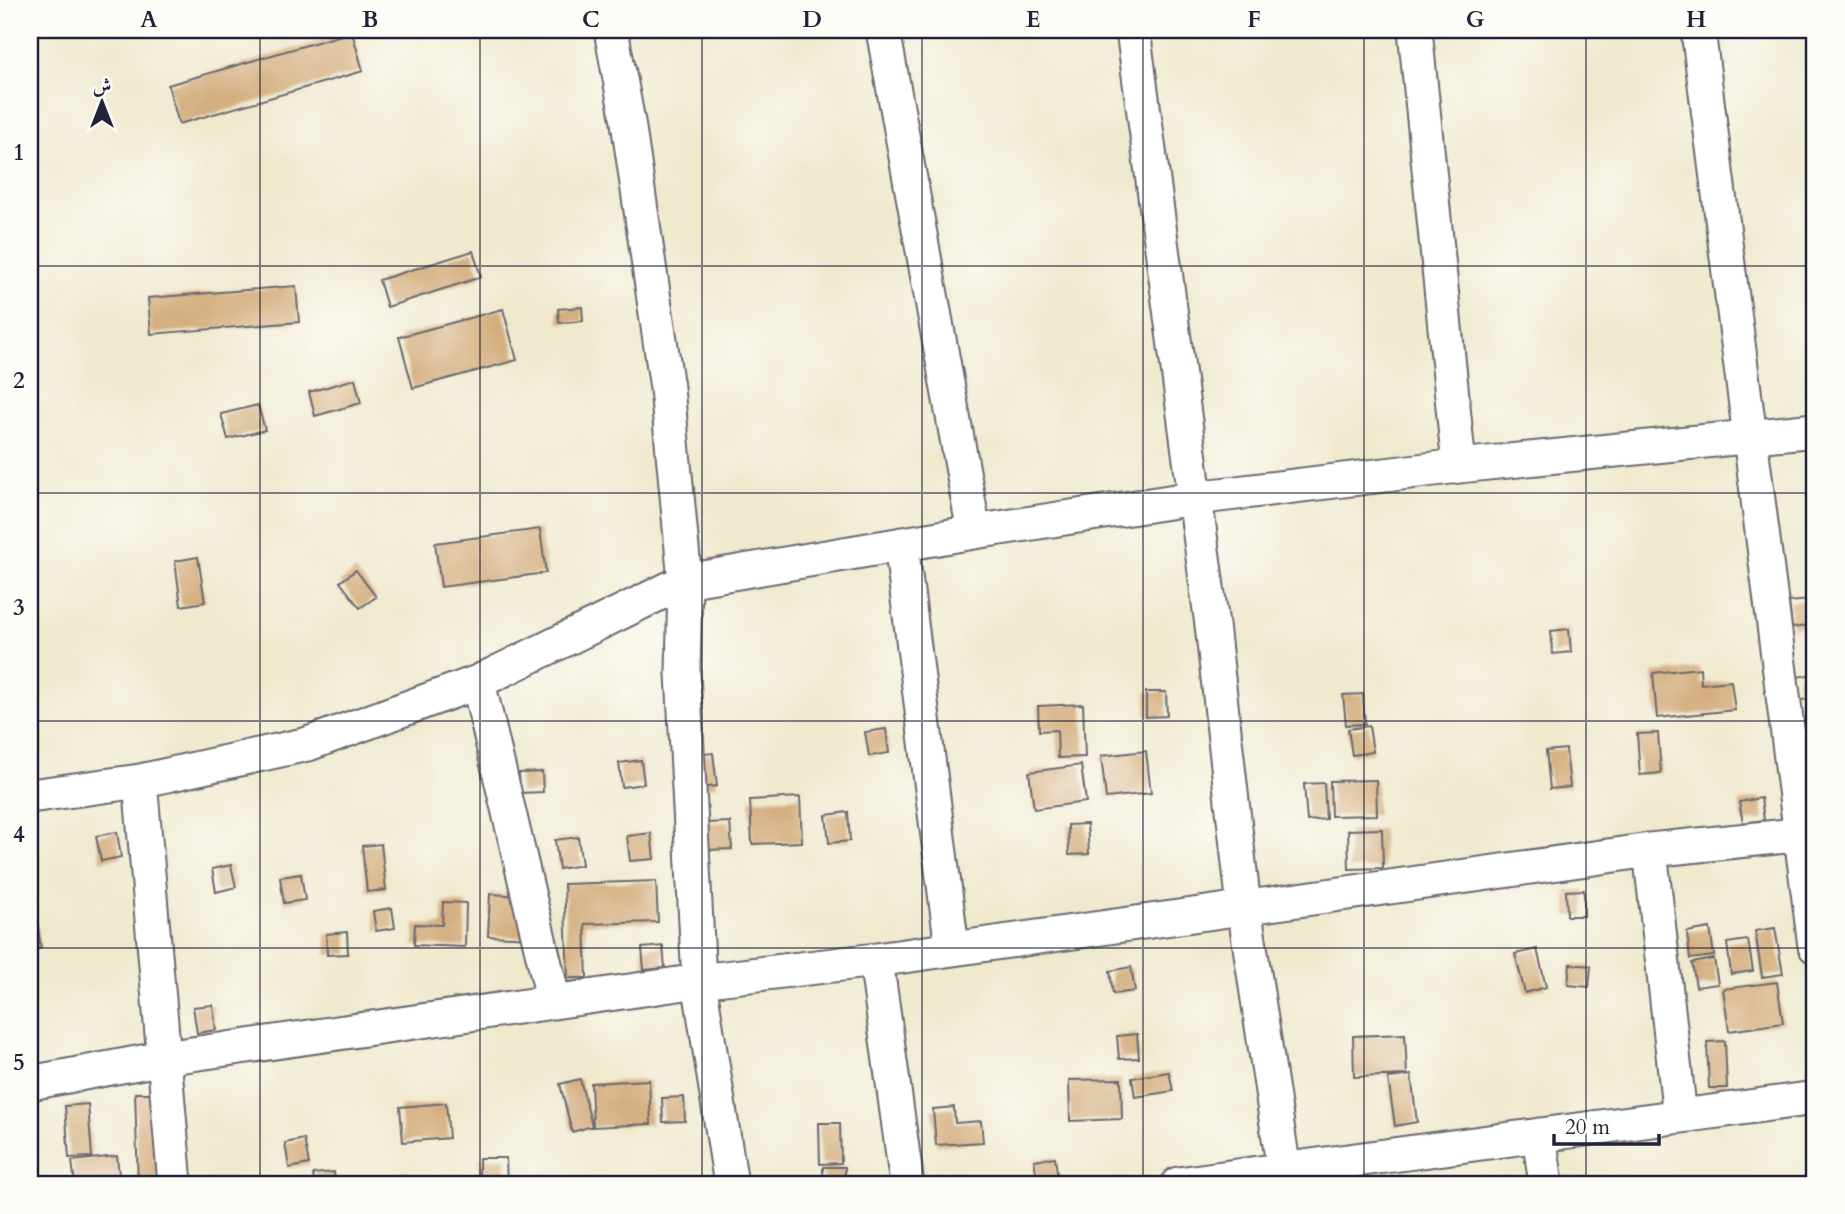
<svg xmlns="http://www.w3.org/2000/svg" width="1845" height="1214" viewBox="0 0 1845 1214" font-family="Cardo,Amiri,serif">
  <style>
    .building { fill: #d4ae7f }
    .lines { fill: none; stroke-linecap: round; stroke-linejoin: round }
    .street-casing { stroke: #6a686e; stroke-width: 37 }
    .street { stroke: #fff; stroke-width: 33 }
    .grid { fill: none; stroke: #22223b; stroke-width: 2; stroke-opacity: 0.55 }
    .neatline { fill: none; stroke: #22223b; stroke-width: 2.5 }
    .grid-label { font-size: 23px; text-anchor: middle; font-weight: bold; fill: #22223b }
  </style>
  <rect width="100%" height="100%" fill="#fdfcf7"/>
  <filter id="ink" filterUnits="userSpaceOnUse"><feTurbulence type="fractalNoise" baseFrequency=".0143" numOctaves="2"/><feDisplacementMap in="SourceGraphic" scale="14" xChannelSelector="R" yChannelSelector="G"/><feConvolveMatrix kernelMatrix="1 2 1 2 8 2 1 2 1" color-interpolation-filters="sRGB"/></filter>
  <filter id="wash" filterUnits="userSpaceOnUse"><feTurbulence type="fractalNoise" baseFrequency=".00686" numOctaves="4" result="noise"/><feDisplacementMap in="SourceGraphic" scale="28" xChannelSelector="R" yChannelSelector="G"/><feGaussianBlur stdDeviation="1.57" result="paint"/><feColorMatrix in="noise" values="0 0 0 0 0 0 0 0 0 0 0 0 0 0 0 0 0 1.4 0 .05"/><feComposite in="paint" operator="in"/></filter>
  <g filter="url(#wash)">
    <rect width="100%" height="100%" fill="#efe9ce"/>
    <g id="blocks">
      <path class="building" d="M 352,32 L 363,71 L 179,124 L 168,85 Z
        M 473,251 L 481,277 L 387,307 L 379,280 Z
        M 296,286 L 299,322 L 151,334 L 148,298 Z
        M 582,307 L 583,321 L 559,323 L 558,309 Z
        M 503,309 L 517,360 L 413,388 L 399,337 Z
        M 355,379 L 361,403 L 315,416 L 309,392 Z
        M 258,405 L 265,430 L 228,439 L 221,414 Z
        M 540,529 L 546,573 L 441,587 L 435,543 Z
        M 198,557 L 205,602 L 181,606 L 175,561 Z
        M 356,570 L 376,597 L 360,608 L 340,582 Z
        M 1810,600 L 1813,625 L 1792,628 L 1789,602 Z
        M 1569,629 L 1571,652 L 1553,654 L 1551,631 Z
        M 1700,668 L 1701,684 L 1731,681 L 1735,710 L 1657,718 L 1653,673 Z
        M 1815,674 L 1815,698 L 1801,700 L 1797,677 Z
        M 1146,692 L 1166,692 L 1167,716 L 1146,717 Z
        M 1363,694 L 1365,724 L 1346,725 L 1343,695 Z
        M 1083,704 L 1085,757 L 1058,758 L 1057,730 L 1039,731 L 1038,706 Z
        M 1369,726 L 1373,752 L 1352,755 L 1348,729 Z
        M 886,729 L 889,753 L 869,756 L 865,732 Z
        M 1658,733 L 1661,773 L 1640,775 L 1637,734 Z
        M 1566,749 L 1570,787 L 1550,789 L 1546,751 Z
        M 1146,751 L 1151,793 L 1106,798 L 1101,756 Z
        M 713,753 L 717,786 L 698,788 L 695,755 Z
        M 641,760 L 644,784 L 622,787 L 619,763 Z
        M 1081,765 L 1086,802 L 1034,809 L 1029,772 Z
        M 542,772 L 543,792 L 520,793 L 519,773 Z
        M 1376,780 L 1377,815 L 1331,816 L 1330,781 Z
        M 1324,783 L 1326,819 L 1307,821 L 1304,784 Z
        M 800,797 L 802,842 L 752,844 L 750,800 Z
        M 1761,798 L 1764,820 L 1743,823 L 1739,802 Z
        M 848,812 L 850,841 L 829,843 L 826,815 Z
        M 730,822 L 732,849 L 705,850 L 704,823 Z
        M 1087,824 L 1089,854 L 1069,855 L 1068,825 Z
        M 1382,829 L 1383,868 L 1349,869 L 1348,830 Z
        M 117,832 L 121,857 L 101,861 L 96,836 Z
        M 651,833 L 654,859 L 630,861 L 627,836 Z
        M 578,837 L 582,865 L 559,869 L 555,840 Z
        M 381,844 L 386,890 L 367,892 L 362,846 Z
        M 231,865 L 236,887 L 216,892 L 212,869 Z
        M 301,874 L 305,900 L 284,903 L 280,877 Z
        M 656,881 L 658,922 L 585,924 L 587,978 L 568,978 L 564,884 Z
        M 1584,890 L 1584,916 L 1567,916 L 1566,891 Z
        M 490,894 L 539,897 L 537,938 L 488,936 Z
        M 443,902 L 466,903 L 465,947 L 414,945 L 415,924 L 442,925 Z
        M 392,908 L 395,928 L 376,931 L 373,911 Z
        M 37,922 L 41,948 L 30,950 L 30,923 Z
        M 1710,928 L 1714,956 L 1690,959 L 1687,932 Z
        M 1775,928 L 1783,974 L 1762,977 L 1755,931 Z
        M 347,932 L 348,954 L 327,955 L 326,934 Z
        M 1748,940 L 1753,971 L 1731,974 L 1727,943 Z
        M 663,946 L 665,968 L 644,970 L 642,948 Z
        M 1537,949 L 1546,987 L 1525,993 L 1515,954 Z
        M 1714,959 L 1718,984 L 1696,987 L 1692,963 Z
        M 1570,964 L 1591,966 L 1589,987 L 1568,985 Z
        M 1131,967 L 1135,991 L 1113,994 L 1110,971 Z
        M 1777,982 L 1783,1023 L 1729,1031 L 1723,989 Z
        M 213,1005 L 216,1030 L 197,1033 L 193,1007 Z
        M 1137,1034 L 1139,1058 L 1119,1059 L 1117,1036 Z
        M 1405,1034 L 1407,1075 L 1354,1077 L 1353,1036 Z
        M 1725,1041 L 1727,1088 L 1709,1088 L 1707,1042 Z
        M 1169,1072 L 1173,1091 L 1135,1097 L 1132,1078 Z
        M 1411,1075 L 1417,1122 L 1395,1126 L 1388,1078 Z
        M 580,1079 L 592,1126 L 572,1132 L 560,1084 Z
        M 1121,1079 L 1122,1119 L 1070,1121 L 1069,1080 Z
        M 649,1080 L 651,1124 L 593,1127 L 591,1083 Z
        M 135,1093 L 156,1093 L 159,1184 L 138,1184 Z
        M 684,1097 L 685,1121 L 663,1122 L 662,1098 Z
        M 446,1103 L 449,1138 L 403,1142 L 400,1107 Z
        M 88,1104 L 92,1157 L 69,1158 L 65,1106 Z
        M 954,1107 L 955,1123 L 981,1121 L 983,1142 L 936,1145 L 933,1109 Z
        M 819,1123 L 840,1123 L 841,1163 L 820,1164 Z
        M 304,1139 L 309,1164 L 289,1168 L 285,1143 Z
        M 117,1156 L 120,1184 L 75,1184 L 72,1161 Z
        M 1055,1157 L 1058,1181 L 1038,1183 L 1034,1160 Z
        M 479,1158 L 506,1158 L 507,1184 L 479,1184 Z
        M 823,1167 L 845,1167 L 845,1184 L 823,1184 Z
        M 334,1172 L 335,1184 L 314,1184 L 313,1174 Z
        M 390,1176 L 407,1176 L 407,1184 L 390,1184 Z"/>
    </g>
  </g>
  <g filter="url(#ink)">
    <use href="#blocks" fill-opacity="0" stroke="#6a686e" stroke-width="2"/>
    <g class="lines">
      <g class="street-casing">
        <path id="street" d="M 611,30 L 628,122 L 667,388 L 685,581 L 683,673 L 699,981 L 731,1184
          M 883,30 L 974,532
          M 1133,30 L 1212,625 L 1244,907 L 1286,1184
          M 1415,30 L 1459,466
          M 1698,30 L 1815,946
          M 901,544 L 952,948
          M 478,682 L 554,1002
          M 140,781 L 175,1184
          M 30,796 L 140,781 L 308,744 L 478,682 L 685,581 L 974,532 L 1195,498 L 1459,466 L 1815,430
          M 1650,850 L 1680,1116
          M 876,960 L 907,1184
          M 30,1083 L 164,1058 L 699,981 L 876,960 L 1650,850 L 1815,833
          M 1539,1135 L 1546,1184
          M 1178,1184 L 1815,1098"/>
      </g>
      <use href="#street" class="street"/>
    </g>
  </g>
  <path class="grid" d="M 260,30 L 260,1184M 480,30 L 480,1184M 702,30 L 702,1184M 922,30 L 922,1184M 1143,30 L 1143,1184M 1364,30 L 1364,1184M 1586,30 L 1586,1184M 30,266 L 1815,266M 30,493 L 1815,493M 30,721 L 1815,721M 30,948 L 1815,948"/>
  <rect width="1845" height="1214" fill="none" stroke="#fdfcf7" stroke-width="77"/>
  <g transform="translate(102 102)" stroke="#fdfcf7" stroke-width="5" paint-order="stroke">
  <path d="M0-5L12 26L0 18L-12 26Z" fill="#22223b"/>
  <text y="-10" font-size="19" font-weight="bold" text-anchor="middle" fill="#22223b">ش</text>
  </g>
  <path d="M1554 1134v10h105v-10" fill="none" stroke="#22223b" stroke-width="3.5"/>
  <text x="1565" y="1134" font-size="21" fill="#22223b" stroke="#fdfcf7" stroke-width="5" paint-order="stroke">20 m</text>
  <rect x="38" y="38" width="1768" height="1138" class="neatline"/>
  <g class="grid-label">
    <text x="149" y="27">A</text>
    <text x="370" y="27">B</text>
    <text x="591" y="27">C</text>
    <text x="812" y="27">D</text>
    <text x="1033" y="27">E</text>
    <text x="1254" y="27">F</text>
    <text x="1475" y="27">G</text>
    <text x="1696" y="27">H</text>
    <text x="19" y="160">1</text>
    <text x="19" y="388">2</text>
    <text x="19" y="615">3</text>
    <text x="19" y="842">4</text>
    <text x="19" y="1070">5</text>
  </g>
</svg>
